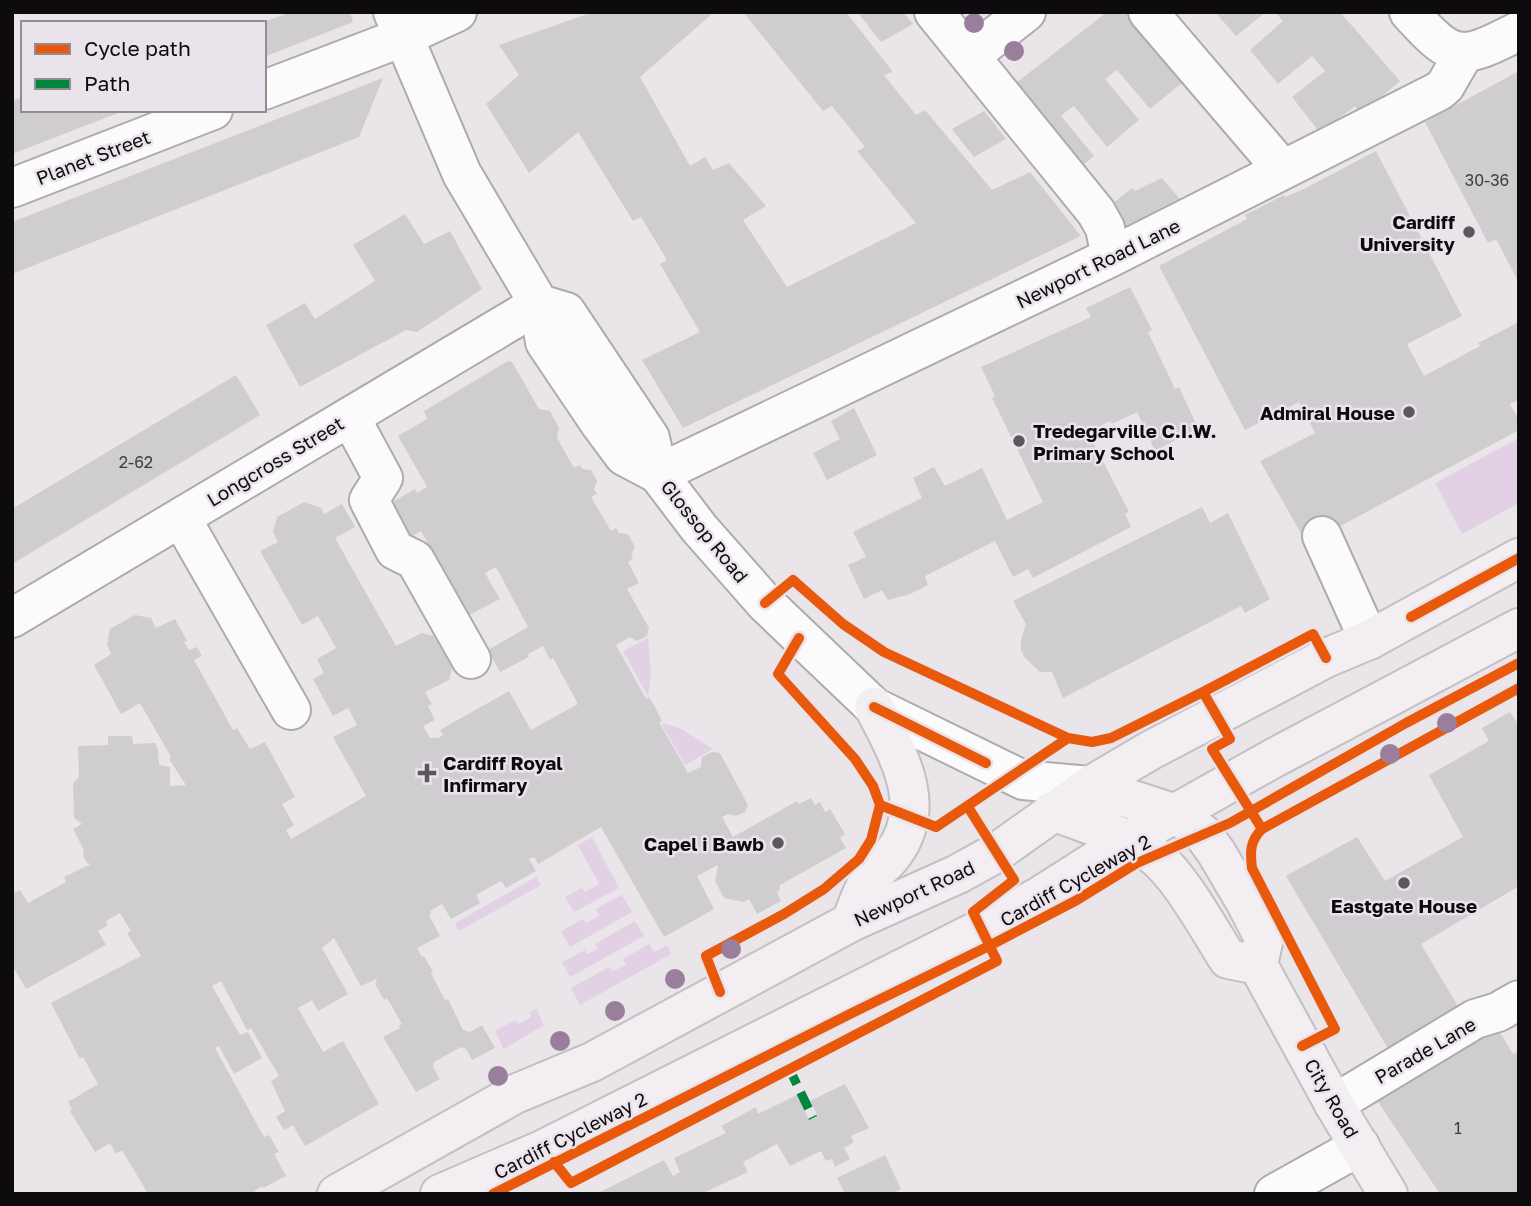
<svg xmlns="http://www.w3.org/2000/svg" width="1531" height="1206" viewBox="0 0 1531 1206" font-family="'Golos Text',sans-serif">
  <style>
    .green { fill: #e2d0e4 }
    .building { fill: #d0cdd0 }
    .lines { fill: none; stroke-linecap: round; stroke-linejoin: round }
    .minor-casing { stroke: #aeabae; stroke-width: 42 }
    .major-casing { stroke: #c2c0c2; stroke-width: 42 }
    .minor { stroke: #fcfbfc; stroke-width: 38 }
    .major { stroke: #f2eef2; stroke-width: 38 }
    .quiet { stroke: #00873e; stroke-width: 9; stroke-dasharray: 18 9; stroke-linecap: butt }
    .cycleway-casing { stroke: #ebe3eb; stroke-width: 15 }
    .cycleway { stroke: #e8590c; stroke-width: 10 }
    .tree { fill: #997f9b }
    .poi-dot { fill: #5b575b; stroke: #ebe3eb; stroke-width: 2.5 }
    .labels { text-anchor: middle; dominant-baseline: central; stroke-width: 5; stroke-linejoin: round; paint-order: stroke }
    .number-label { font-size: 16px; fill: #3e3c3e }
    .street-label { font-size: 19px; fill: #0e0b0e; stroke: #ebe3eb }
    .poi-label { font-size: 19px; font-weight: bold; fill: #0e0b0e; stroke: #ebe3eb; text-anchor: end }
  </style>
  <rect width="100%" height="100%" fill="#e9e5e9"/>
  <path class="green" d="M 1519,438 L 1519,503 L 1462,534 L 1435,483 Z
    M 648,638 L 651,676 L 648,696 L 623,651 Z
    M 661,723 L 680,728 L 713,749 L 685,765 Z
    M 592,837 L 619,888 L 574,912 L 565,897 L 582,888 L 585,892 L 599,884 L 578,845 Z
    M 536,877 L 541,885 L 459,931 L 455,923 Z
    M 622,895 L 632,912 L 570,947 L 561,931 L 583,919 L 586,923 L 599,916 L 596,909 Z
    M 635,921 L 644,936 L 570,977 L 562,962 L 585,950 L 587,954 L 598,949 L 595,944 Z
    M 649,944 L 654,952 L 667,945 L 671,954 L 580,1005 L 571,988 L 609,967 L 613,971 L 626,965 L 623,959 Z
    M 536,1009 L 544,1025 L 504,1049 L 495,1031 L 515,1020 L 518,1024 L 531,1017 L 529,1012 Z"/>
  <path class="building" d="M 291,12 L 350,12 L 353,22 L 264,57 L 264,22 Z
    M 593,12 L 714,12 L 640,77 L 690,166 L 705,157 L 713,170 L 729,163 L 766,206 L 743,220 L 787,287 L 916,223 L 857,151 L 865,147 L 832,106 L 823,111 L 743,12 L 846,12 L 893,72 L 884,75 L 916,115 L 925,110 L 992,190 L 1030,172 L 1081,236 L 683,428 L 642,360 L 700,332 L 660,264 L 667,260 L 641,217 L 633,221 L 578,132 L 529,173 L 486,104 L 519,75 L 499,45 Z
    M 862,12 L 903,12 L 913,24 L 881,42 L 859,14 Z
    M 1107,12 L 1135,12 L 1150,42 L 1182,83 L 1150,109 L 1117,70 L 1105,79 L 1139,120 L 1107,147 L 1074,106 L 1068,110 L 1061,116 L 1094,156 L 1077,170 L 1016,83 Z
    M 1215,12 L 1266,12 L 1236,36 Z
    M 1275,12 L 1340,12 L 1400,81 L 1361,114 L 1355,106 L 1320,133 L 1292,97 L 1325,71 L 1312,56 L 1278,84 L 1250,50 L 1283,21 Z
    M 1519,71 L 1519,283 L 1496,239 L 1488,243 L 1425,122 Z
    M 383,78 L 359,137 L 12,274 L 12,222 Z
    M 23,97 L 23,110 L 126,110 L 12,154 L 12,101 Z
    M 984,111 L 1006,139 L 974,157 L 952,129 Z
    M 1376,151 L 1462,316 L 1407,344 L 1424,376 L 1480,346 L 1478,343 L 1519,322 L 1519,400 L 1510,404 L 1519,420 L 1519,430 L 1307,544 L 1260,461 L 1315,433 L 1299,402 L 1245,430 L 1159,266 L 1247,219 L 1245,215 L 1284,195 L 1285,197 L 1304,189 Z
    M 1162,178 L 1185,205 L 1129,232 L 1108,207 L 1132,188 L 1135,191 Z
    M 405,214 L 424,244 L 450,231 L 482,289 L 417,332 L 406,330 L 300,387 L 266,325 L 305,303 L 315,319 L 375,281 L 353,245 Z
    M 1130,287 L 1152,330 L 1148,332 L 1175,389 L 1179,387 L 1198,428 L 1155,451 L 1137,412 L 1112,424 L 1110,421 L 1088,432 L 1129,512 L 1125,514 L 1131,527 L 1033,578 L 1028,569 L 1013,577 L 995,541 L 925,576 L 928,585 L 910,594 L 888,600 L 882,590 L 864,599 L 848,565 L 866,557 L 853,532 L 922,498 L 913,478 L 934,467 L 945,486 L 982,468 L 1007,520 L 1043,502 L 992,398 L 995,396 L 981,367 L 1091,317 L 1086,308 Z
    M 508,361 L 512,362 L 539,409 L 550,411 L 559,428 L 557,438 L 574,468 L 580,465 L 582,469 L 591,470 L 597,481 L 594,489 L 597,494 L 591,497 L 611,531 L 616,528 L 619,533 L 628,534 L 635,547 L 631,555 L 633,559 L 628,562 L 639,583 L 627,589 L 649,628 L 647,636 L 637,641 L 630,637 L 616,645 L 646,699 L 649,697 L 655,707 L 662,721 L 659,722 L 688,773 L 701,767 L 702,757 L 712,752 L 720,753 L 748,805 L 745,812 L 736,816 L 728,814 L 722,817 L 733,837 L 797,801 L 799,804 L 811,798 L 815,805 L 820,802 L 825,812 L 830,809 L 845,834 L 840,838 L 846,848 L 780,885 L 779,891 L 777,892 L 781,901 L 757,914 L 749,899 L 743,902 L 724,898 L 715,881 L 718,865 L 697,876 L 714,909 L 664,937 L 601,827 L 538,864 L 534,857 L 529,859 L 536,871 L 506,888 L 501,881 L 476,895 L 480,903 L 451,919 L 442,904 L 430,911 L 431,914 L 429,915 L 440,936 L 417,948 L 422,957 L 424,956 L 433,972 L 431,973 L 445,1000 L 448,999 L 463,1030 L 470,1032 L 482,1025 L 495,1048 L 472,1060 L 466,1049 L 461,1047 L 434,1062 L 433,1067 L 440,1079 L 416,1092 L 383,1037 L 400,1028 L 399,1026 L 402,1024 L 387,998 L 384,1000 L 375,984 L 377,982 L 376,979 L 361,986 L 334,938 L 322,948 L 348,994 L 318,1011 L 312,1000 L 298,1008 L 323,1052 L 343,1041 L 379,1104 L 305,1146 L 293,1125 L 284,1130 L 276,1117 L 285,1111 L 271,1081 L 279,1076 L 251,1028 L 247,1030 L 221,981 L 212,986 L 240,1035 L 248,1032 L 262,1058 L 234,1074 L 219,1046 L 215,1048 L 264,1137 L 269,1135 L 279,1152 L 274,1154 L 286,1176 L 263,1188 L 262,1186 L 250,1194 L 148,1194 L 122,1150 L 116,1154 L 110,1143 L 95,1152 L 70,1111 L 72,1109 L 68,1102 L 98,1084 L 83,1057 L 80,1059 L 51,1003 L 141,956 L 127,933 L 131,931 L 120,913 L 106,921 L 108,925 L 98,931 L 106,945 L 26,989 L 12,965 L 12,894 L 20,890 L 28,903 L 66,882 L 64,877 L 91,864 L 87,863 L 83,855 L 84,850 L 73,829 L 82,824 L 74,818 L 73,783 L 79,777 L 78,746 L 108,745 L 108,736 L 132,736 L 133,744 L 155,743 L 158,750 L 159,765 L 170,767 L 170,786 L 186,785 L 169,759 L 171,757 L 140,703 L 121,714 L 94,665 L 111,654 L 107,644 L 110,629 L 135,615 L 151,618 L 156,628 L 175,619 L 187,641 L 184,642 L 189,650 L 197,647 L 202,656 L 194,660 L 233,730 L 237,728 L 250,749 L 265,742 L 295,797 L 282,804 L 294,825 L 286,830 L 291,839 L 366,796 L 333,737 L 357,725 L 348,708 L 333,716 L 313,679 L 324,673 L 317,659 L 336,648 L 318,616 L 302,625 L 260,551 L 278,542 L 273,532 L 277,517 L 304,502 L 321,508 L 324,514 L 342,504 L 355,527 L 335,538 L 396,646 L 422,633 L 434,636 L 452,668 L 449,680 L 425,692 L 432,704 L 428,706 L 435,720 L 423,726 L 430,738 L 438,738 L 443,735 L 440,730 L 509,691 L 531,730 L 578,704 L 553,658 L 550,660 L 543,646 L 528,654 L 529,657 L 500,672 L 488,650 L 528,627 L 496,567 L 485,573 L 500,599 L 469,615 L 421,531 L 407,539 L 389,504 L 415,489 L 417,493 L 427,487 L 398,436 L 427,419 L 424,411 Z
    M 236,375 L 260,415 L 12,564 L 12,509 Z
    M 854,408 L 877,455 L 827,480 L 813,453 L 840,439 L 831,421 Z
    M 1202,507 L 1210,523 L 1228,513 L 1270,599 L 1245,613 L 1241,606 L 1063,698 L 1052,672 L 1040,672 L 1025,658 L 1021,650 L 1021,640 L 1026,624 L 1013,601 Z
    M 1510,712 L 1519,725 L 1519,886 L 1421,944 L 1460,1010 L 1390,1052 L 1286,876 L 1357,837 L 1385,881 L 1463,837 L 1429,775 L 1489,741 L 1482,728 Z
    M 1495,1024 L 1513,1054 L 1519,1051 L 1519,1194 L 1440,1194 L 1374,1096 Z
    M 845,1084 L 869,1128 L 851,1136 L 854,1142 L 844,1148 L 850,1159 L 835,1167 L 832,1159 L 826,1161 L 821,1151 L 790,1166 L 777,1144 L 743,1162 L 748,1172 L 701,1194 L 596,1194 L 664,1160 L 673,1176 L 680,1172 L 674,1158 L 726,1133 L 721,1126 L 756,1107 L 758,1114 L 797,1095 L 809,1120 L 818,1116 L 810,1101 Z
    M 885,1155 L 901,1189 L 892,1194 L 845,1194 L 837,1178 Z"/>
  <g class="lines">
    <g class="minor-casing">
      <path id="minor" d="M 393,12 L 462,174 L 539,304 L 545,342 L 601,425 L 624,456 L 658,474
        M 934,12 L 1096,212 L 1105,228 L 1111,257
        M 1148,12 L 1283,170
        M 1409,12 C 1454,62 1460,61 1519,31
        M 970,56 L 1026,12
        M 264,90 L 403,37 L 457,12
        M 12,188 L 213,110
        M 539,304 L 566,312 L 650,438 L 658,474 L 699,528 L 765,603 L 874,707 L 1023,780 L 1090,786
        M 350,417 L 383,478 L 369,500 L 395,550 L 415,560 L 471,659
        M 658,474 L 1111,257 L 1439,91 L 1445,86 L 1464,53
        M 181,518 L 291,710
        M 1322,536 L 1369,640
        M 12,618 L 539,304
        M 1334,1104 L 1475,1019 L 1498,1012 L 1519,1000
        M 1274,1194 L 1360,1146"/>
    </g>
    <g class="major-casing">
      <path id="major" d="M 1090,786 L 1176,814 L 1203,834 L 1216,852 L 1245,901 L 1264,938 L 1258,965 L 1334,1104 L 1388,1194
        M 1053,811 C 1086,824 1123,834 1152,854 C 1180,875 1208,928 1228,959 L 1258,965
        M 851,922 C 856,909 861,894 868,882 C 874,871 886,864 893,854 C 930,805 897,753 874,707
        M 337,1194 L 515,1094 L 592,1062 L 851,922 L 958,874 L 996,853 L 1090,786 L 1151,750 L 1326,658 L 1369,640 L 1519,558
        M 440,1194 L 542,1150 L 981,929 L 1040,896 L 1128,840 L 1272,759 L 1519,628"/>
    </g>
    <use href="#minor" class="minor"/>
    <use href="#major" class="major"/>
    <path class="quiet" d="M 789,1068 L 813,1118"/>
    <g class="cycleway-casing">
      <path id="cycleway" d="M 765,603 L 793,580 L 843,624 L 884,652 L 1068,738
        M 1411,617 L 1519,558
        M 799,638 L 778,674 L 855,759 L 873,786 L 880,805
        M 1203,692 L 1313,634 L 1326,658
        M 874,707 L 986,763
        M 1262,829 C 1250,841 1250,851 1252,868 L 1335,1029 L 1302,1046
        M 720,992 L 706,956 L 784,914 L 824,889 L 859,859 L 871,840 L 880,805 L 936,827 L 1068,738 L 1092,742 L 1111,738 L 1203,692 L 1230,739 L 1212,749 L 1262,829 L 1519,688
        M 554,1162 L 571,1183 L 997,961 L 973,912 L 1014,880 L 968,807
        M 493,1194 L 850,1014 L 989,946 L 1077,900 L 1137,863 L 1230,823 L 1406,723 L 1519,663"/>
    </g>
    <use href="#cycleway" class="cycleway"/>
  </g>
  <g class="tree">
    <circle cx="974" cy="23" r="10"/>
    <circle cx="1014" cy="51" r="10"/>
    <circle cx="1447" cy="723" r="10"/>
    <circle cx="1390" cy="754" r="10"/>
    <circle cx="731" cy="949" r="10"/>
    <circle cx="675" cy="979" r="10"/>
    <circle cx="615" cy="1011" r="10"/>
    <circle cx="560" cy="1041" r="10"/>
    <circle cx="498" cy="1076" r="10"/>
  </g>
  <g class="poi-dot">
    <circle cx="1469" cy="232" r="7"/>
    <circle cx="1409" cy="412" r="7"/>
    <circle cx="1019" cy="441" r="7"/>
    <path d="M423.5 762.5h7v7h7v7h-7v7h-7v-7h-7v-7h7z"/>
    <circle cx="778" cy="843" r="7"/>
    <circle cx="1404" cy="883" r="7"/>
  </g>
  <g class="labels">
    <g class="number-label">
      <text x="1487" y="180">30-36</text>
      <text x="136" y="462">2-62</text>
      <text x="1458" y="1128">1</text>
    </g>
    <g class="street-label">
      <text transform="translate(93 157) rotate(-21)">Planet Street</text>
      <text transform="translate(1098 263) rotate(-26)">Newport Road Lane</text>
      <text transform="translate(275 461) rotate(-31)">Longcross Street</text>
      <text transform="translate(705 531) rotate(51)">Glossop Road</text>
      <text transform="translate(1075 880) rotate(-29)">Cardiff Cycleway 2</text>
      <text transform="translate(914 893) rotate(-25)">Newport Road</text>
      <text transform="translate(1425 1050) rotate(-30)">Parade Lane</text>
      <text transform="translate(1332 1098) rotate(60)">City Road</text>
      <text transform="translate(570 1135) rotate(-27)">Cardiff Cycleway 2</text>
    </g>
    <g class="poi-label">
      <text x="1455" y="221">Cardiff<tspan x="1455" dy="22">University</tspan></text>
      <text x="1395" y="412">Admiral House</text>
      <text x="1033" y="430" text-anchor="start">Tredegarville C.I.W.<tspan x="1033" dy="22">Primary School</tspan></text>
      <text x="443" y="762" text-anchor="start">Cardiff Royal<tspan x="443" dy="22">Infirmary</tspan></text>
      <text x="764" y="843">Capel i Bawb</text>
      <text x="1404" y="905" text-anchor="middle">Eastgate House</text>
    </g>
  </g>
  <rect width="1531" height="1206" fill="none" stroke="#0e0b0e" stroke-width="28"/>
  <rect x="21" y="21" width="245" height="91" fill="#ebe3eb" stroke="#938d93" stroke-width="2"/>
  <rect x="35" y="44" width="35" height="10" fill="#e8590c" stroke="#938d93" stroke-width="2"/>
  <text x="84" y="56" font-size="21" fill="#0e0b0e">Cycle path</text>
  <rect x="35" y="79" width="35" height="10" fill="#00873e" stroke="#938d93" stroke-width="2"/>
  <text x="84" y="91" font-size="21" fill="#0e0b0e">Path</text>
</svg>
